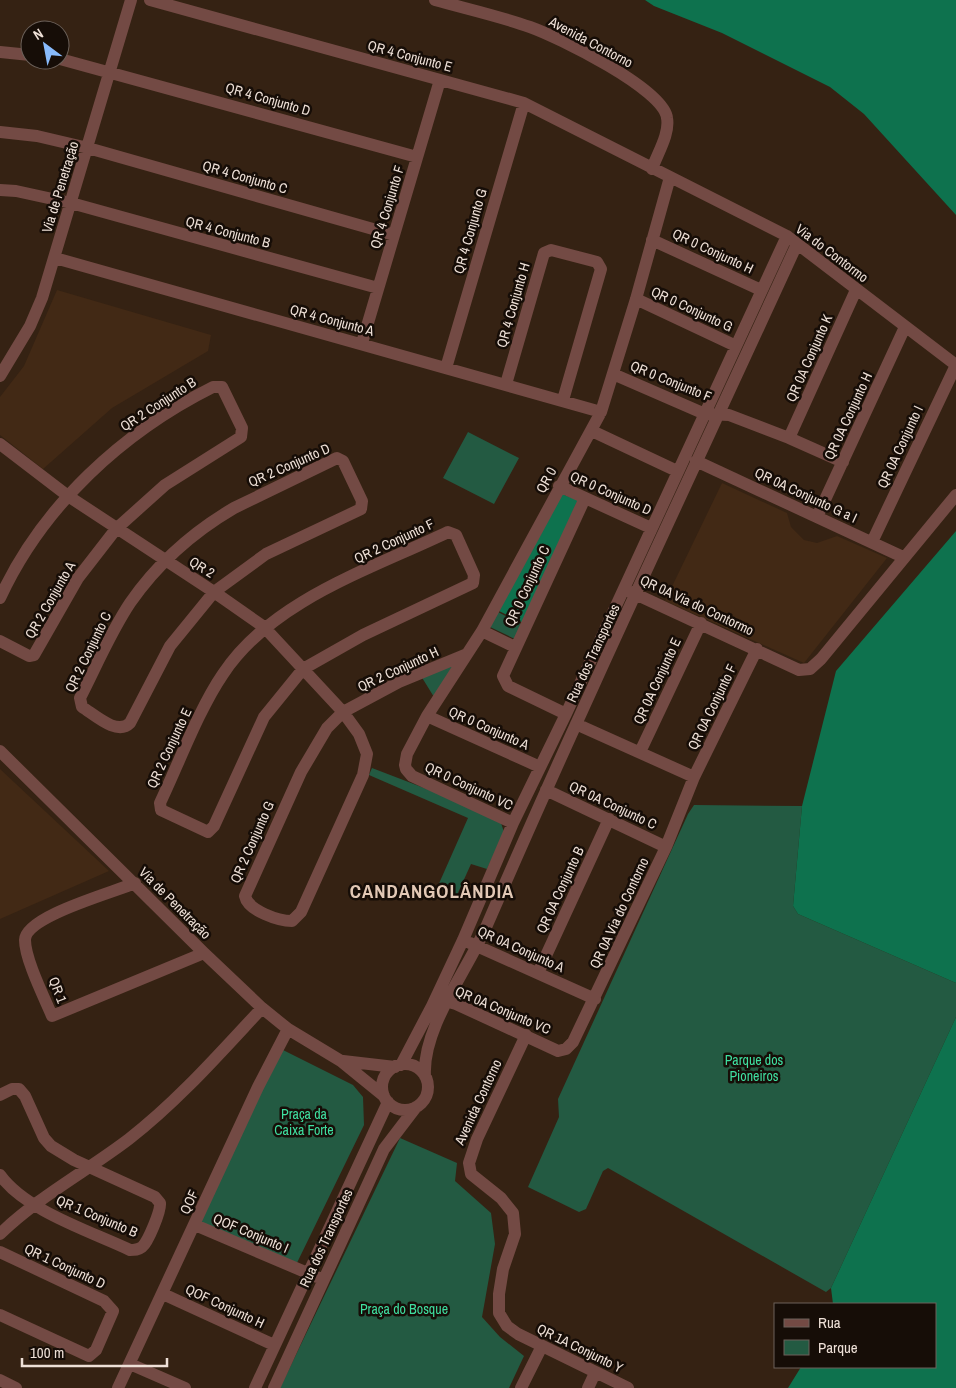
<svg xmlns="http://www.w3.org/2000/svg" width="956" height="1388" viewBox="0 0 956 1388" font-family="'Archivo Narrow',sans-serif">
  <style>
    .built { fill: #422915 }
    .green { fill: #235a42 }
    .forest { fill: #0e724e }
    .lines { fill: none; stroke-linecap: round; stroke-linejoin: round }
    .minor { stroke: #734a44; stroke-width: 12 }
    .labels { text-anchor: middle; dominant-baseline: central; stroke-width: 5; stroke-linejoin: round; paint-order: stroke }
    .street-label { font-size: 14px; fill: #eee0d7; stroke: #160d07 }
    .park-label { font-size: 14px; fill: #3fdfa0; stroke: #160d07 }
    .district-label { font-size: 19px; font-weight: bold; letter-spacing: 1px; fill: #e2c8b5; stroke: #160d07 }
  </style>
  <rect width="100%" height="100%" fill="#352213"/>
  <path class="built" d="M 57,290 L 211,335 L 208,351 L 112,408 L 43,469 L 0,435 L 0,397 L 24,366 Z
    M 722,483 L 787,513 L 791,527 L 804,540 L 817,543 L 837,536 L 887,558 L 804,663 L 665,601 Z
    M 0,769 L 109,871 L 0,919 Z"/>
  <path class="green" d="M 468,432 L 519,458 L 494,504 L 443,478 Z
    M 498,612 L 523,625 L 515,639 L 490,627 Z
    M 460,659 L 434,697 L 421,676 Z
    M 372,768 L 471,806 L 500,820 L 504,832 L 487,869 L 471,864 L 457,895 L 437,888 L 468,818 L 369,775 Z
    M 694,805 L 802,806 L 793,906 L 798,914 L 956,983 L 956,1017 L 831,1288 L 826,1292 L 608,1168 L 603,1171 L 586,1209 L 579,1212 L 528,1187 L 559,1117 L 558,1099 L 688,814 Z
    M 277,1047 L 353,1085 L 363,1097 L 364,1125 L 294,1269 L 197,1228 Z
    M 400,1138 L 457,1163 L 455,1181 L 491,1213 L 495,1244 L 482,1317 L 500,1337 L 524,1356 L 509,1388 L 280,1388 Z"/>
  <path class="forest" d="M 645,0 L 956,0 L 956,215 L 864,114 L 830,87 L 722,33 L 654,6 Z
    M 559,493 L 578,500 L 523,623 L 499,611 Z
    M 956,531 L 956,983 L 798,914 L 793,906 L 802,806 L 836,671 Z
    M 956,1017 L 956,1388 L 788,1388 L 801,1367 L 935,1367 L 935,1304 L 833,1304 L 831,1288 Z"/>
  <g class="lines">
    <path class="minor" d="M 150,0 L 524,103 L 787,236 L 956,365
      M 435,0 C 467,9 499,16 530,27 C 558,37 664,89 667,118 C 670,134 657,154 652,169
      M 0,52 L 30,55
      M 60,59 L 417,157
      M 0,132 L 37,136 L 88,148 L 394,235
      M 0,190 L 16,191 L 71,203 L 378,288
      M 652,240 L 761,290
      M 55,258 L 601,412
      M 636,299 L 736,346
      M 362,343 L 440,80
      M 446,368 L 524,103
      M 613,374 L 705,414 L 729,415 L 789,438 L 843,462
      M 0,376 L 30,326 L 42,298 L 131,0
      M 506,384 L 544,253 L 551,250 L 597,262 L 601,269 L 563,400
      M 592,431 L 677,471
      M 789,438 L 856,290
      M 0,444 L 68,496 L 214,592 L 264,627 L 343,712 L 359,734 L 367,754 L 363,775 L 301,912 L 292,921 C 279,921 248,911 245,896 L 301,772 L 327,728 L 343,712 L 399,682 L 467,654
      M 337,458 L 343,461 L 362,501 L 361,509 L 266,554 L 214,592 L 170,646 L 130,723 C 117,736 95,715 82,707 L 80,698 C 96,667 110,633 130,603 C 157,564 193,532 234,508 Z
      M 696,461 L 903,557
      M 559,486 L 651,528
      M 817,517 L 905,327
      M 448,532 L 456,535 L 474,575 L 473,583 L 363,635 L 303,669 L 264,717 L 214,826 L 208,832 L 161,810 L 160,803 C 179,763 199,709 223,674 C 272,600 371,569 448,532 Z
      M 872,542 L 956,365
      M 631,592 L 799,670 L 810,669 L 821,659 L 956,495
      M 0,598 C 43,505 123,432 213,387 L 222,387 L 242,428 L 241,437 L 165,485 L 116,529 L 78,578 L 34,655 L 29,656 L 0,641
      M 482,631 L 515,647
      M 566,714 L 508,686 L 503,676 L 585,498
      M 427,716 L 540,767
      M 576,724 L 694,777
      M 0,751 L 204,953 L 262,1008 L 288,1029 L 341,1061 L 384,1096
      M 640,752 L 701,623
      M 546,790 L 666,847
      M 513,823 L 412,776 L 406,769 L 405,765 L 407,754 L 427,716 L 482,631 L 601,412 L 636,299 L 670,177
      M 135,883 C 115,892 25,916 25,940 C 25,959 44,997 52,1016 L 204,953
      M 470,943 L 595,999
      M 538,973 L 609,819
      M 441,1000 L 456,1004 L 558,1051 L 566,1049 L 573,1042 L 666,847 L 694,777 L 757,649
      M 526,1035 L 477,1139 L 469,1163 L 471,1174 L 501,1198 L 513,1213 L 515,1234 L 503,1269 L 499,1294 L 499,1313 L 507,1326 L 518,1334 L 628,1388
      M 343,1061 L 395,1067
      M382 1087a23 23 0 1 1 46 0a23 23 0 1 1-46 0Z
      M 401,1065 L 432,1006 L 463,940 L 513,823 L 566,714 L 787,236
      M 425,1076 C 422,1027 468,970 487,925 C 586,696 693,471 797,244
      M 0,1095 L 12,1089 L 19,1089 L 25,1096 L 44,1138 L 51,1146 L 74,1160 L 155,1197 L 160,1203 C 161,1211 148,1242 142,1247 C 138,1250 135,1250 130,1250 C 90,1231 26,1211 0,1175
      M 195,1225 L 317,1277
      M 0,1234 C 38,1197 87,1171 129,1139 C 178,1101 220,1053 262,1008
      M 0,1252 L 104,1301 L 113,1311 L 96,1350 L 89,1356 L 0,1315
      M 163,1294 L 274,1345
      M 130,1364 L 185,1388
      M 0,1380 L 16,1388
      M 118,1388 L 258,1087 L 288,1029
      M 255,1388 L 388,1102
      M 274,1388 L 384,1149 L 416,1107
      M 521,1388 L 542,1346
      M 588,1388 L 595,1373"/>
  </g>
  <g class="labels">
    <g class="street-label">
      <text transform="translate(591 42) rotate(28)">Avenida Contorno</text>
      <text transform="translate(410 56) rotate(15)">QR 4 Conjunto E</text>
      <text transform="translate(268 99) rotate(16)">QR 4 Conjunto D</text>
      <text transform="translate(245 177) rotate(16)">QR 4 Conjunto C</text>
      <text transform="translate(60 187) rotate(-73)">Via de Penetração</text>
      <text transform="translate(387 207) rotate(-73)">QR 4 Conjunto F</text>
      <text transform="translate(470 231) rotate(-74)">QR 4 Conjunto G</text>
      <text transform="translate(228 232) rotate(15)">QR 4 Conjunto B</text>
      <text transform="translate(713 251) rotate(25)">QR 0 Conjunto H</text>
      <text transform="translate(832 253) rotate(37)">Via do Contormo</text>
      <text transform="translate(513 305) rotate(-74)">QR 4 Conjunto H</text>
      <text transform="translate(692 309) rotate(25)">QR 0 Conjunto G</text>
      <text transform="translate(332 320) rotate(15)">QR 4 Conjunto A</text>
      <text transform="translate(809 358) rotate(-66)">QR 0A Conjunto K</text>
      <text transform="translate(671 381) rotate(22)">QR 0 Conjunto F</text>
      <text transform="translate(158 404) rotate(-33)">QR 2 Conjunto B</text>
      <text transform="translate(848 416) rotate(-65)">QR 0A Conjunto H</text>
      <text transform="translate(900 447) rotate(-65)">QR 0A Conjunto I</text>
      <text transform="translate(289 465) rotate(-24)">QR 2 Conjunto D</text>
      <text transform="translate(546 480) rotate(-61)">QR 0</text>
      <text transform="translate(611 493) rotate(24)">QR 0 Conjunto D</text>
      <text transform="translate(806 495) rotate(25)">QR 0A Conjunto G a I</text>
      <text transform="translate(394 541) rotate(-25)">QR 2 Conjunto F</text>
      <text transform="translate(202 567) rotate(32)">QR 2</text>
      <text transform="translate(527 586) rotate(-65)">QR 0 Conjunto C</text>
      <text transform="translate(50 600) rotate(-60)">QR 2 Conjunto A</text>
      <text transform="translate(697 605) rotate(25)">QR 0A Via do Contormo</text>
      <text transform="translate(88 652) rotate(-64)">QR 2 Conjunto C</text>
      <text transform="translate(593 653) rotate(-65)">Rua dos Transportes</text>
      <text transform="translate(398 669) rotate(-25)">QR 2 Conjunto H</text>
      <text transform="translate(657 681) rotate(-65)">QR 0A Conjunto E</text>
      <text transform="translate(712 707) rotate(-64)">QR 0A Conjunto F</text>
      <text transform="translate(489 728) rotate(24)">QR 0 Conjunto A</text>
      <text transform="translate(169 748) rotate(-65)">QR 2 Conjunto E</text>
      <text transform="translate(469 786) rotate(25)">QR 0 Conjunto VC</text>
      <text transform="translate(613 805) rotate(25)">QR 0A Conjunto C</text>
      <text transform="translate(252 842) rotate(-66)">QR 2 Conjunto G</text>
      <text transform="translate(560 890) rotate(-65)">QR 0A Conjunto B</text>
      <text transform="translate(175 903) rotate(45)">Via de Penetração</text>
      <text transform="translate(619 913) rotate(-65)">QR 0A Via do Contorno</text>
      <text transform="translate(521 949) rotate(24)">QR 0A Conjunto A</text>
      <text transform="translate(58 990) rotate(69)">QR 1</text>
      <text transform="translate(503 1010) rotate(23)">QR 0A Conjunto VC</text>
      <text transform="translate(478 1102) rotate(-65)">Avenida Contorno</text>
      <text transform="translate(189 1202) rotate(-65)">QOF</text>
      <text transform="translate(97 1216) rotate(23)">QR 1 Conjunto B</text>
      <text transform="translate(251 1233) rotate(23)">QOF Conjunto I</text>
      <text transform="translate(326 1238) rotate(-65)">Rua dos Transportes</text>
      <text transform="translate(65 1266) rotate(25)">QR 1 Conjunto D</text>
      <text transform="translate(225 1306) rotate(25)">QOF Conjunto H</text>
      <text transform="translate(580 1348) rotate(26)">QR 1A Conjunto Y</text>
    </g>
    <g class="park-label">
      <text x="754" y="1060">Parque dos<tspan x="754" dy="16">Pioneiros</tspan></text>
      <text x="304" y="1114">Praça da<tspan x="304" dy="16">Caixa Forte</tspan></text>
      <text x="404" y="1309">Praça do Bosque</text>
    </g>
    <g class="district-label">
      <text x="432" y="891">CANDANGOLÂNDIA</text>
    </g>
  </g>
  <rect x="774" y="1303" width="162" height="65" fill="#160d07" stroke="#6c615a"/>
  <rect x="784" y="1319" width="25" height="8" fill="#734a44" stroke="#6c615a"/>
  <text x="818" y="1328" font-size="15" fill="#eee0d7">Rua</text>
  <rect x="784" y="1340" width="25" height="15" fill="#235a42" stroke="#6c615a"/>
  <text x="818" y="1353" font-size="15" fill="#eee0d7">Parque</text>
  <g transform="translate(45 45) rotate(328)"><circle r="24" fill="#160d07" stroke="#6c615a"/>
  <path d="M0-4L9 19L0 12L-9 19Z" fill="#88bbfc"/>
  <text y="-8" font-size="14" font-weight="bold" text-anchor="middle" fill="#eee0d7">N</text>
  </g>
  <path d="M22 1358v8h145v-8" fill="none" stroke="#eee0d7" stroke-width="2.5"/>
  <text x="30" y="1358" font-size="15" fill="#eee0d7" stroke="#160d07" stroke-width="4" paint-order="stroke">100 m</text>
</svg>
